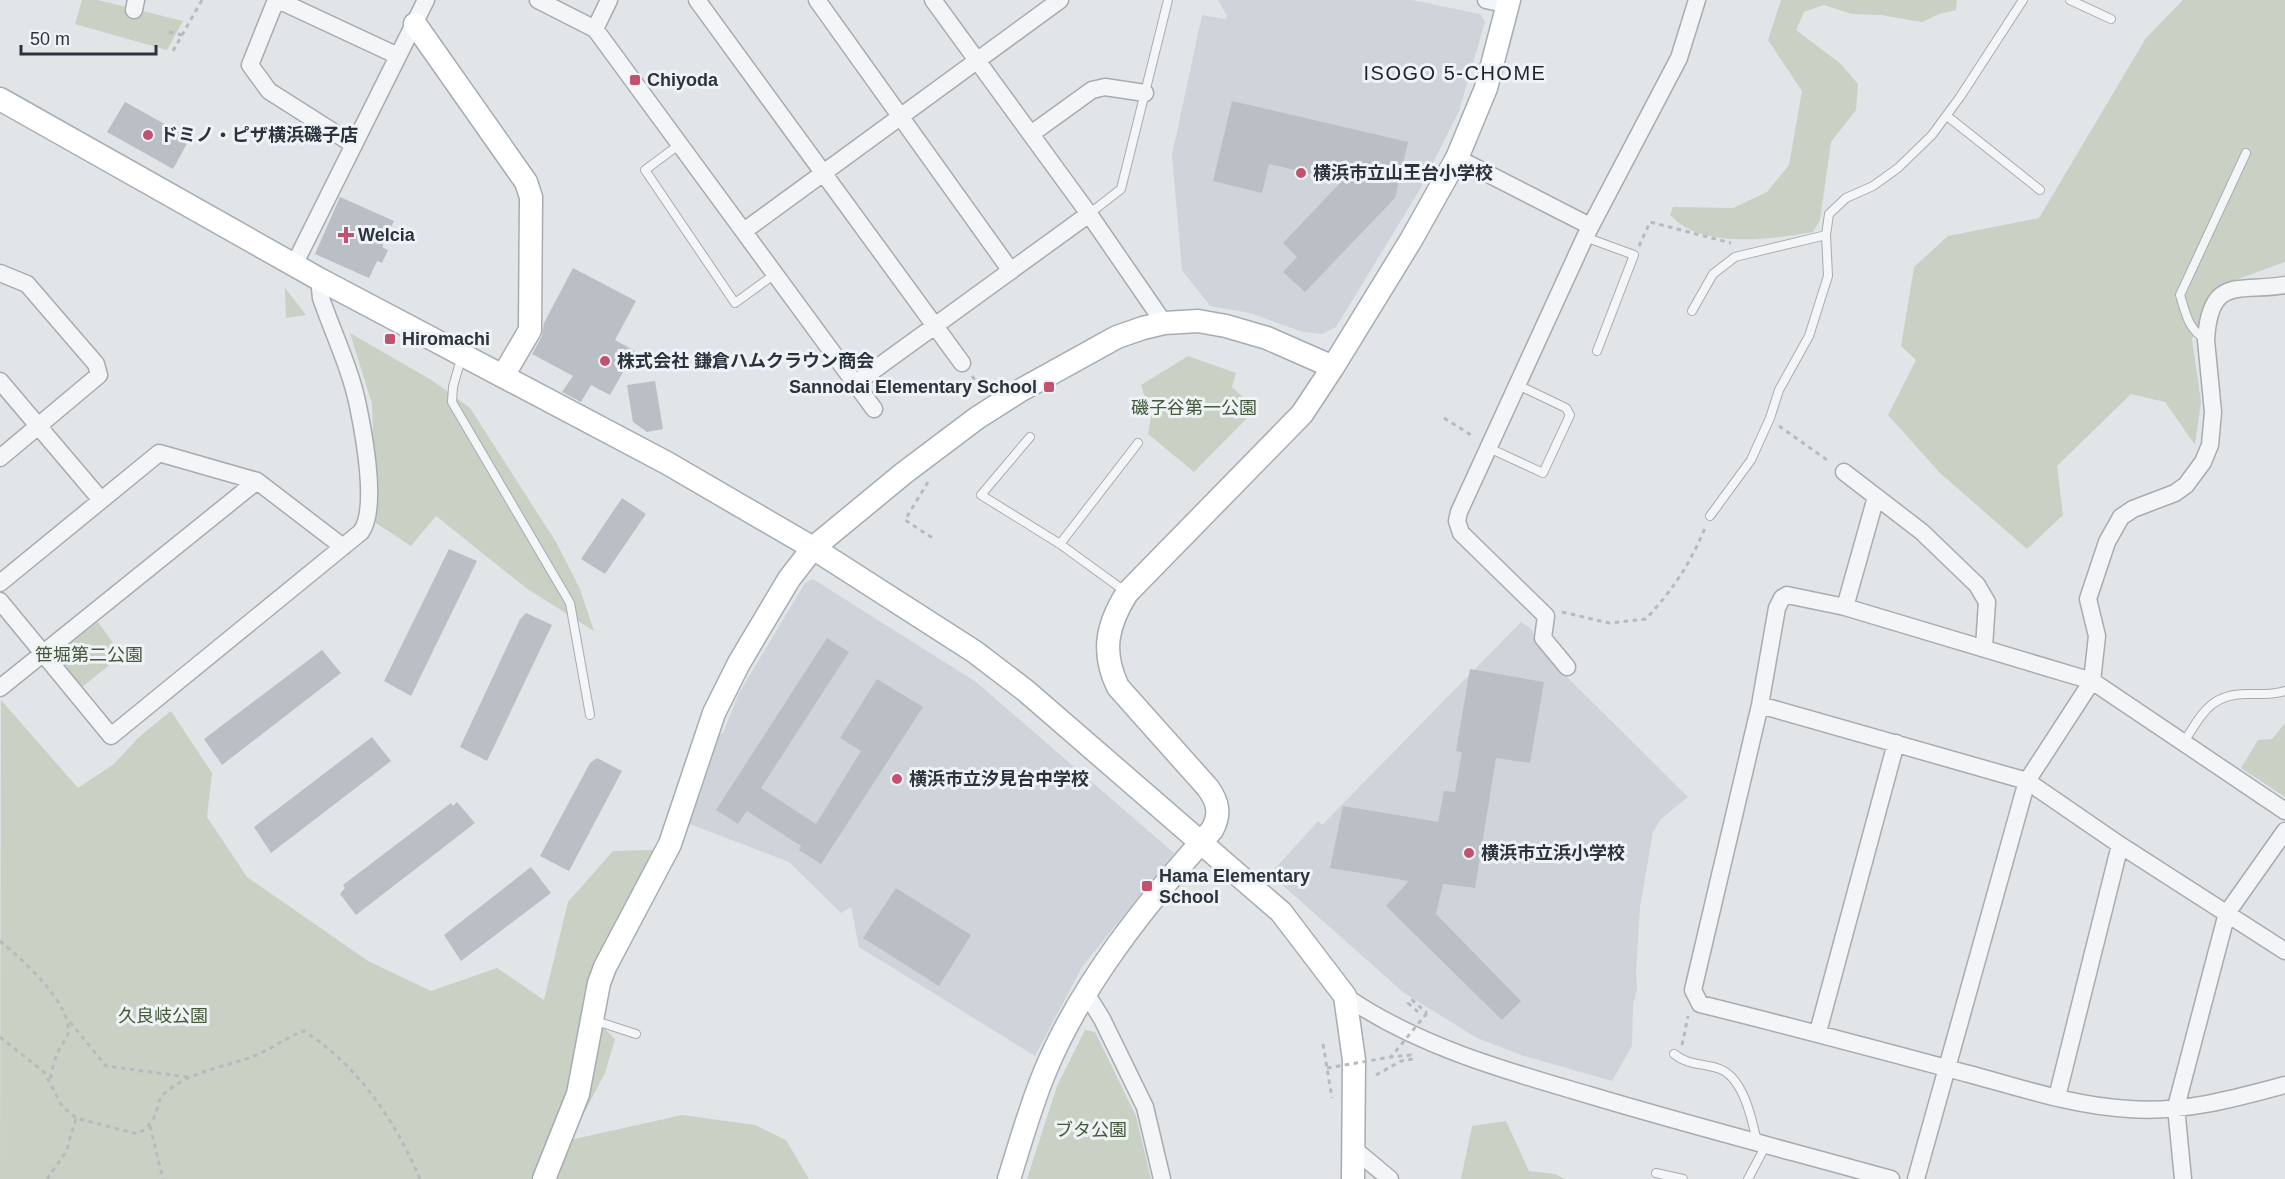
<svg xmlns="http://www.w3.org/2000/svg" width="2285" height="1179" viewBox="0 0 2285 1179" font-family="Arial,'Noto Sans JP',sans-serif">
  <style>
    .built { fill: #cfd4da }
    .green { fill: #c8d1c3 }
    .building { fill: #b9bfc5 }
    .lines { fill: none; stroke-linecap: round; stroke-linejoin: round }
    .lane-casing { stroke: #a7acb2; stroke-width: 10 }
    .street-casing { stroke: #a7acb2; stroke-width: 19 }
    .secondary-casing { stroke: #a7acb2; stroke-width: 25 }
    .path { stroke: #b7bbc0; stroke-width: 3; stroke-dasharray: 4.5 4.5; stroke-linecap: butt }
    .lane { stroke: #f3f5f7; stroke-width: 8 }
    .street { stroke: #f3f5f7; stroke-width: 16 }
    .secondary { stroke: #fff; stroke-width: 22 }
    .path-bridge { stroke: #b7bbc0; stroke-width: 3; stroke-dasharray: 4.5 4.5; stroke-linecap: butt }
    .poi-dot { fill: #c15370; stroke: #f0f3f6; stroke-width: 2 }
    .labels { text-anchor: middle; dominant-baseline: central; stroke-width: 6; stroke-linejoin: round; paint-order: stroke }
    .poi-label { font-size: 18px; font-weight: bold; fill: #2b343e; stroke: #f0f3f6; text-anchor: start }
    .park-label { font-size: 18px; fill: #43593a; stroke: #f0f3f6 }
    .neighbourhood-label { font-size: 20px; letter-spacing: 1.5px; fill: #1d252f; stroke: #f0f3f6 }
  </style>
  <rect width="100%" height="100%" fill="#e1e5e8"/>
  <path class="built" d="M 1218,0 L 1412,0 L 1480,14 L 1485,22 L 1459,111 L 1419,191 L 1336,327 L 1322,334 L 1303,332 L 1250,313 L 1210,306 L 1182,270 L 1172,155 L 1202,15 L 1225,19 L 1227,16 Z
    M 813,579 L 976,682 L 1174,853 L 1082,967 L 1035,1056 L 859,947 L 851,907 L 841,913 L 789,862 L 690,824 L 720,734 L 723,733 L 739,693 L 805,583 Z
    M 1521,622 L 1531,629 L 1541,649 L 1556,666 L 1688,797 L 1661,819 L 1653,832 L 1640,907 L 1636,972 L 1637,990 L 1633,1005 L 1632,1046 L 1612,1081 L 1524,1056 L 1477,1038 L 1404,993 L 1270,874 L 1318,821 L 1322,825 Z"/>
  <path class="green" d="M 82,0 L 98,0 L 183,21 L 167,50 L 75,24 Z
    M 1781,0 L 1957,0 L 1956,10 L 1939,14 L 1922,22 L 1881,15 L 1852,14 L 1824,5 L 1804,12 L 1796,30 L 1841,64 L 1858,84 L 1856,110 L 1831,142 L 1820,220 L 1813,232 C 1771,239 1702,250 1670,215 L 1673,207 L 1733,208 L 1767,192 L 1789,165 L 1802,91 L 1768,40 Z
    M 2183,0 L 2285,0 L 2285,262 L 2219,286 L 2192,339 L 2201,402 L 2195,445 L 2165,402 L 2131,394 L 2057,466 L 2063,515 L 2027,549 L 1940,473 L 1888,415 L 1916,360 L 1901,346 L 1914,267 L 1948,236 L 2039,218 L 2146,38 Z
    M 285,288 L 306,315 L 286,318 Z
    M 350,333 L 433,381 L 470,408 L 556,542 L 580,589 L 594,631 L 526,588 L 436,516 L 411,546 L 376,523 L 372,404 Z
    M 1188,356 L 1236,373 L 1232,387 L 1256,409 L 1194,472 L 1148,434 L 1151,417 L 1141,385 Z
    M 98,622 L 122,655 L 77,691 L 53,657 Z
    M 1,700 L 78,788 L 114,764 L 139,737 L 171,711 L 212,773 L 207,817 L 247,877 L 368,961 L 431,991 L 497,968 L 544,1000 L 568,902 L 613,851 L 653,850 L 596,960 L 584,1009 L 615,1039 L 605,1073 L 570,1140 L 682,1115 L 755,1125 L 786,1140 L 809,1179 L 0,1179 Z
    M 2285,723 L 2285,797 L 2241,768 L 2258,740 L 2272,739 Z
    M 1085,1030 L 1095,1032 L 1136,1116 L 1151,1179 L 1027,1179 L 1057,1086 Z
    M 1506,1121 L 1529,1171 L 1555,1174 L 1565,1179 L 1461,1179 L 1472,1126 Z"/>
  <path class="building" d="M 1232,101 L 1408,142 L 1395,198 L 1305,292 L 1283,272 L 1297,257 L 1283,243 L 1342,181 L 1269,164 L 1262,193 L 1213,181 Z
    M 125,102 L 190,138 L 173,169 L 107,132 Z
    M 340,197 L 394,221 L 382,247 L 388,250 L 382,263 L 377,261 L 369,278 L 315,254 Z
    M 573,268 L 636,301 L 615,340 L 635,351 L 610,395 L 591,385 L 581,402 L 562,392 L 573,376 L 532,354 L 542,336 L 544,323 Z
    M 655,381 L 663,429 L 647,432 L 633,422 L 627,385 Z
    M 622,498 L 646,514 L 605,574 L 581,559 Z
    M 449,549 L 477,561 L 411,696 L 384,681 Z
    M 526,613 L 552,625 L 487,761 L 460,747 L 520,619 Z
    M 827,638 L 849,652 L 761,788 L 816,824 L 861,751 L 840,738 L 877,679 L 923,707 L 821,864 L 799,850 L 801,846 L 747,811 L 738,824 L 716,810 Z
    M 322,650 L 341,673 L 222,765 L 204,739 Z
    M 1470,669 L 1544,682 L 1530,763 L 1496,758 L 1475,888 L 1443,884 L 1436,914 L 1521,1001 L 1502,1020 L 1386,906 L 1409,881 L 1330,868 L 1343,806 L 1438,822 L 1444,791 L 1455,792 L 1462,752 L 1456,751 Z
    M 372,737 L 391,761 L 271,853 L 254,827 Z
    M 597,758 L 622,771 L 569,871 L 540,856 L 590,763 Z
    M 457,802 L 475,823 L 356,915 L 340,894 L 345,888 L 343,885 L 451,803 L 453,806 Z
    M 531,867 L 551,893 L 461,961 L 444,935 Z
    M 896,888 L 971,935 L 939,986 L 863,938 Z"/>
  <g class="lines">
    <g class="lane-casing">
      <path id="lane" d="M 2070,0 L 2111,19
        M 1947,116 L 2040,190
        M 680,144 L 645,170 L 735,303 L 775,274
        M 1089,214 L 1121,189 L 1168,0
        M 1585,237 L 1634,255 L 1597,351
        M 1692,311 L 1713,274 L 1735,257 L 1826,235
        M 2206,340 C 2188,329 2186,314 2180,295 L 2246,153
        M 462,355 L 453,387 L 452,402 L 570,603 L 590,715
        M 1030,437 L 981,495 L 1060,544 L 1126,592
        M 1489,448 L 1543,473 L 1570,415 L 1566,408 L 1518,385
        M 1710,516 L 1751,460 L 1770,418 L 1779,390 L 1809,336 L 1828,276 L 1826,235 L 1829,214 L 1846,198 L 1873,186 L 1898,168 L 1932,135 L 1960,97 L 2023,0
        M 1060,544 L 1138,443
        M 2183,743 C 2202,715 2209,694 2247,694 C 2261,694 2272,695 2285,691
        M 593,1020 L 636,1034
        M 1674,1054 C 1688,1065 1700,1063 1717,1068 C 1743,1075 1752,1119 1757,1142
        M 1656,1173 L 1683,1179
        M 1748,1179 L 1766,1145"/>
    </g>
    <g class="street-casing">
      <path id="street" d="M 276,0 L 250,65 L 269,91 L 354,145
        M 278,0 L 398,56
        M 538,0 L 595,29
        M 609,0 L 595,29 L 874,409
        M 697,0 L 962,363
        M 817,0 L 1011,271
        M 933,0 L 1089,214 L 1164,323
        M 1486,0 L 1508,5
        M 134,10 L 136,0
        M 1031,134 L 1092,90 L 1105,87 L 1145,93
        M 1457,158 L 1590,226
        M 744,231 L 1060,0
        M 294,265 L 426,0
        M 0,273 L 27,284 L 96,364 L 99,375 L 0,458
        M 0,381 L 101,500
        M 856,383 L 1089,214
        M 1844,472 L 1922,532 L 1977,585 L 1987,602 L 1984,647
        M 0,583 L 159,453 L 257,481 L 343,547
        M 0,601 L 111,736 L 361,532 C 378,509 364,435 358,406 C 351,370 333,333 321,298 L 319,279
        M 1845,607 L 1876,497
        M 1567,667 L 1543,638 L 1546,616 L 1461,533 L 1457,521 L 1459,512 L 1585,237 L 1679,58 L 1697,0
        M 0,688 L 257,481
        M 1760,705 L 2027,781 L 2120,845 L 2285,951
        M 2285,811 L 2092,681 L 1845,607 L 1787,595 L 1782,598 L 1777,608 L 1760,705 L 1693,990 L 1700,1004 C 1790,1026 1879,1050 1969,1074 C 2021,1088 2074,1106 2129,1109 C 2182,1113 2234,1099 2285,1085
        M 1086,993 L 1102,1019 L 1145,1107 L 1162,1179
        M 1345,996 C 1417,1046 1506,1071 1589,1095 C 1689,1125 1790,1151 1891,1179
        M 1818,1032 L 1896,743
        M 2057,1097 L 2120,845
        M 1354,1149 L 1390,1179
        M 1916,1179 L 2027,781 L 2092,681 L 2097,636 L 2088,599 L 2107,542 L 2121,517 L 2133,509 L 2175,493 L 2186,485 L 2203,462 L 2210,445 L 2213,412 L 2206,340 C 2210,274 2240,293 2285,285
        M 2183,1179 L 2176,1107 L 2227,913 L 2285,831"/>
    </g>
    <g class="secondary-casing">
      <path id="secondary" d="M 415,24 L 526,182 L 531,197 L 530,330 L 503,376
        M 0,99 L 319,279 L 667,463 L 813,548 L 975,652 L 1026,691 L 1281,912 L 1345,996 L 1354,1060 L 1353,1179
        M 544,1179 L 578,1094 L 599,983 L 605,967 L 670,844 L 714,713 L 739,663 L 789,579 L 813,548 L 904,473 L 977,418 L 1021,390 L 1117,337 L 1143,328 L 1164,323 L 1198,321 L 1226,326 L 1267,338 L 1333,367
        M 1009,1179 C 1020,1144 1030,1108 1044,1074 C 1080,985 1148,901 1212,830 C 1221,814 1218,802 1208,788 L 1118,687 C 1101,652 1107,625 1127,593 L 1302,414 L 1333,367 L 1411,240 L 1457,158 L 1486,88 L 1509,0"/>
    </g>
    <path class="path" d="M 169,32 L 182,35
      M 173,51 L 202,0
      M 1639,246 L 1650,222 L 1731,243
      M 972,376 L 982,390
      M 1444,418 L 1471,435
      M 1779,426 L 1830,462
      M 928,482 L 905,520 L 934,539
      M 1562,612 L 1609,623 L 1646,619 C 1673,589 1689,566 1705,528
      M 0,941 C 22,959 72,1004 68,1033 C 67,1039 62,1044 59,1050 C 54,1059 52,1071 50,1081
      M 1418,1012 L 1408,1003 L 1412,1000 L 1427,1013
      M 70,1022 L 106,1066 L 188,1077
      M 0,1037 L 44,1072 L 62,1106 L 76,1118 L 138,1134 C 163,1118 153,1103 165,1093 C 192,1070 223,1068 254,1056 C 272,1049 286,1037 304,1031 C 358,1066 395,1120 420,1179
      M 1323,1044 L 1332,1098
      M 1682,1045 L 1688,1016
      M 1376,1075 L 1401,1061 L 1413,1059 L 1411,1055 L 1391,1057
      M 150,1126 L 163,1179
      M 47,1179 L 66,1152 L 76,1118"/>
    <use href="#lane" class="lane"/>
    <use href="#street" class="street"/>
    <use href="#secondary" class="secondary"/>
    <path class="path-bridge" d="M 1327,1068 L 1391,1057 L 1427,1013"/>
  </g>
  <g class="poi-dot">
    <rect x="629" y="74" width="12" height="12" rx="3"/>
    <circle cx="148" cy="135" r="6"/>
    <circle cx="1301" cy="173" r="6"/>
    <path d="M343 226h6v6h6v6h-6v6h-6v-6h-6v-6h6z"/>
    <rect x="384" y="333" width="12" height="12" rx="3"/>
    <circle cx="605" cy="361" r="6"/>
    <rect x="1043" y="381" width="12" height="12" rx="3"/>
    <circle cx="897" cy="779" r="6"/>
    <circle cx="1469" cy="853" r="6"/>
    <rect x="1141" y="880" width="12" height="12" rx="3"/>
  </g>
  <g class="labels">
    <g class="poi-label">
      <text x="647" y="80">Chiyoda</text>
      <text x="160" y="135">ドミノ・ピザ横浜磯子店</text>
      <text x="1313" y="173">横浜市立山王台小学校</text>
      <text x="358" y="235">Welcia</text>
      <text x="402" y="339">Hiromachi</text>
      <text x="617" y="361">株式会社 鎌倉ハムクラウン商会</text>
      <text x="1037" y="387" text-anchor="end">Sannodai Elementary School</text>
      <text x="909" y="779">横浜市立汐見台中学校</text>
      <text x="1481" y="853">横浜市立浜小学校</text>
      <text x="1159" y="876">Hama Elementary<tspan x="1159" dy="21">School</tspan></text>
    </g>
    <g class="park-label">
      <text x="1194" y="408">磯子谷第一公園</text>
      <text x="89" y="655">笹堀第二公園</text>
      <text x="163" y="1016">久良岐公園</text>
      <text x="1091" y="1130">ブタ公園</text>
    </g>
    <g class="neighbourhood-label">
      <text x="1455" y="73">ISOGO 5-CHOME</text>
    </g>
  </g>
  <path d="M21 45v9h135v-9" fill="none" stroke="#2b343e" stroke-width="3"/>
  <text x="30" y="45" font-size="18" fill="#2b343e" stroke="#f0f3f6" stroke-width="4.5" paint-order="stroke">50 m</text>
</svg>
